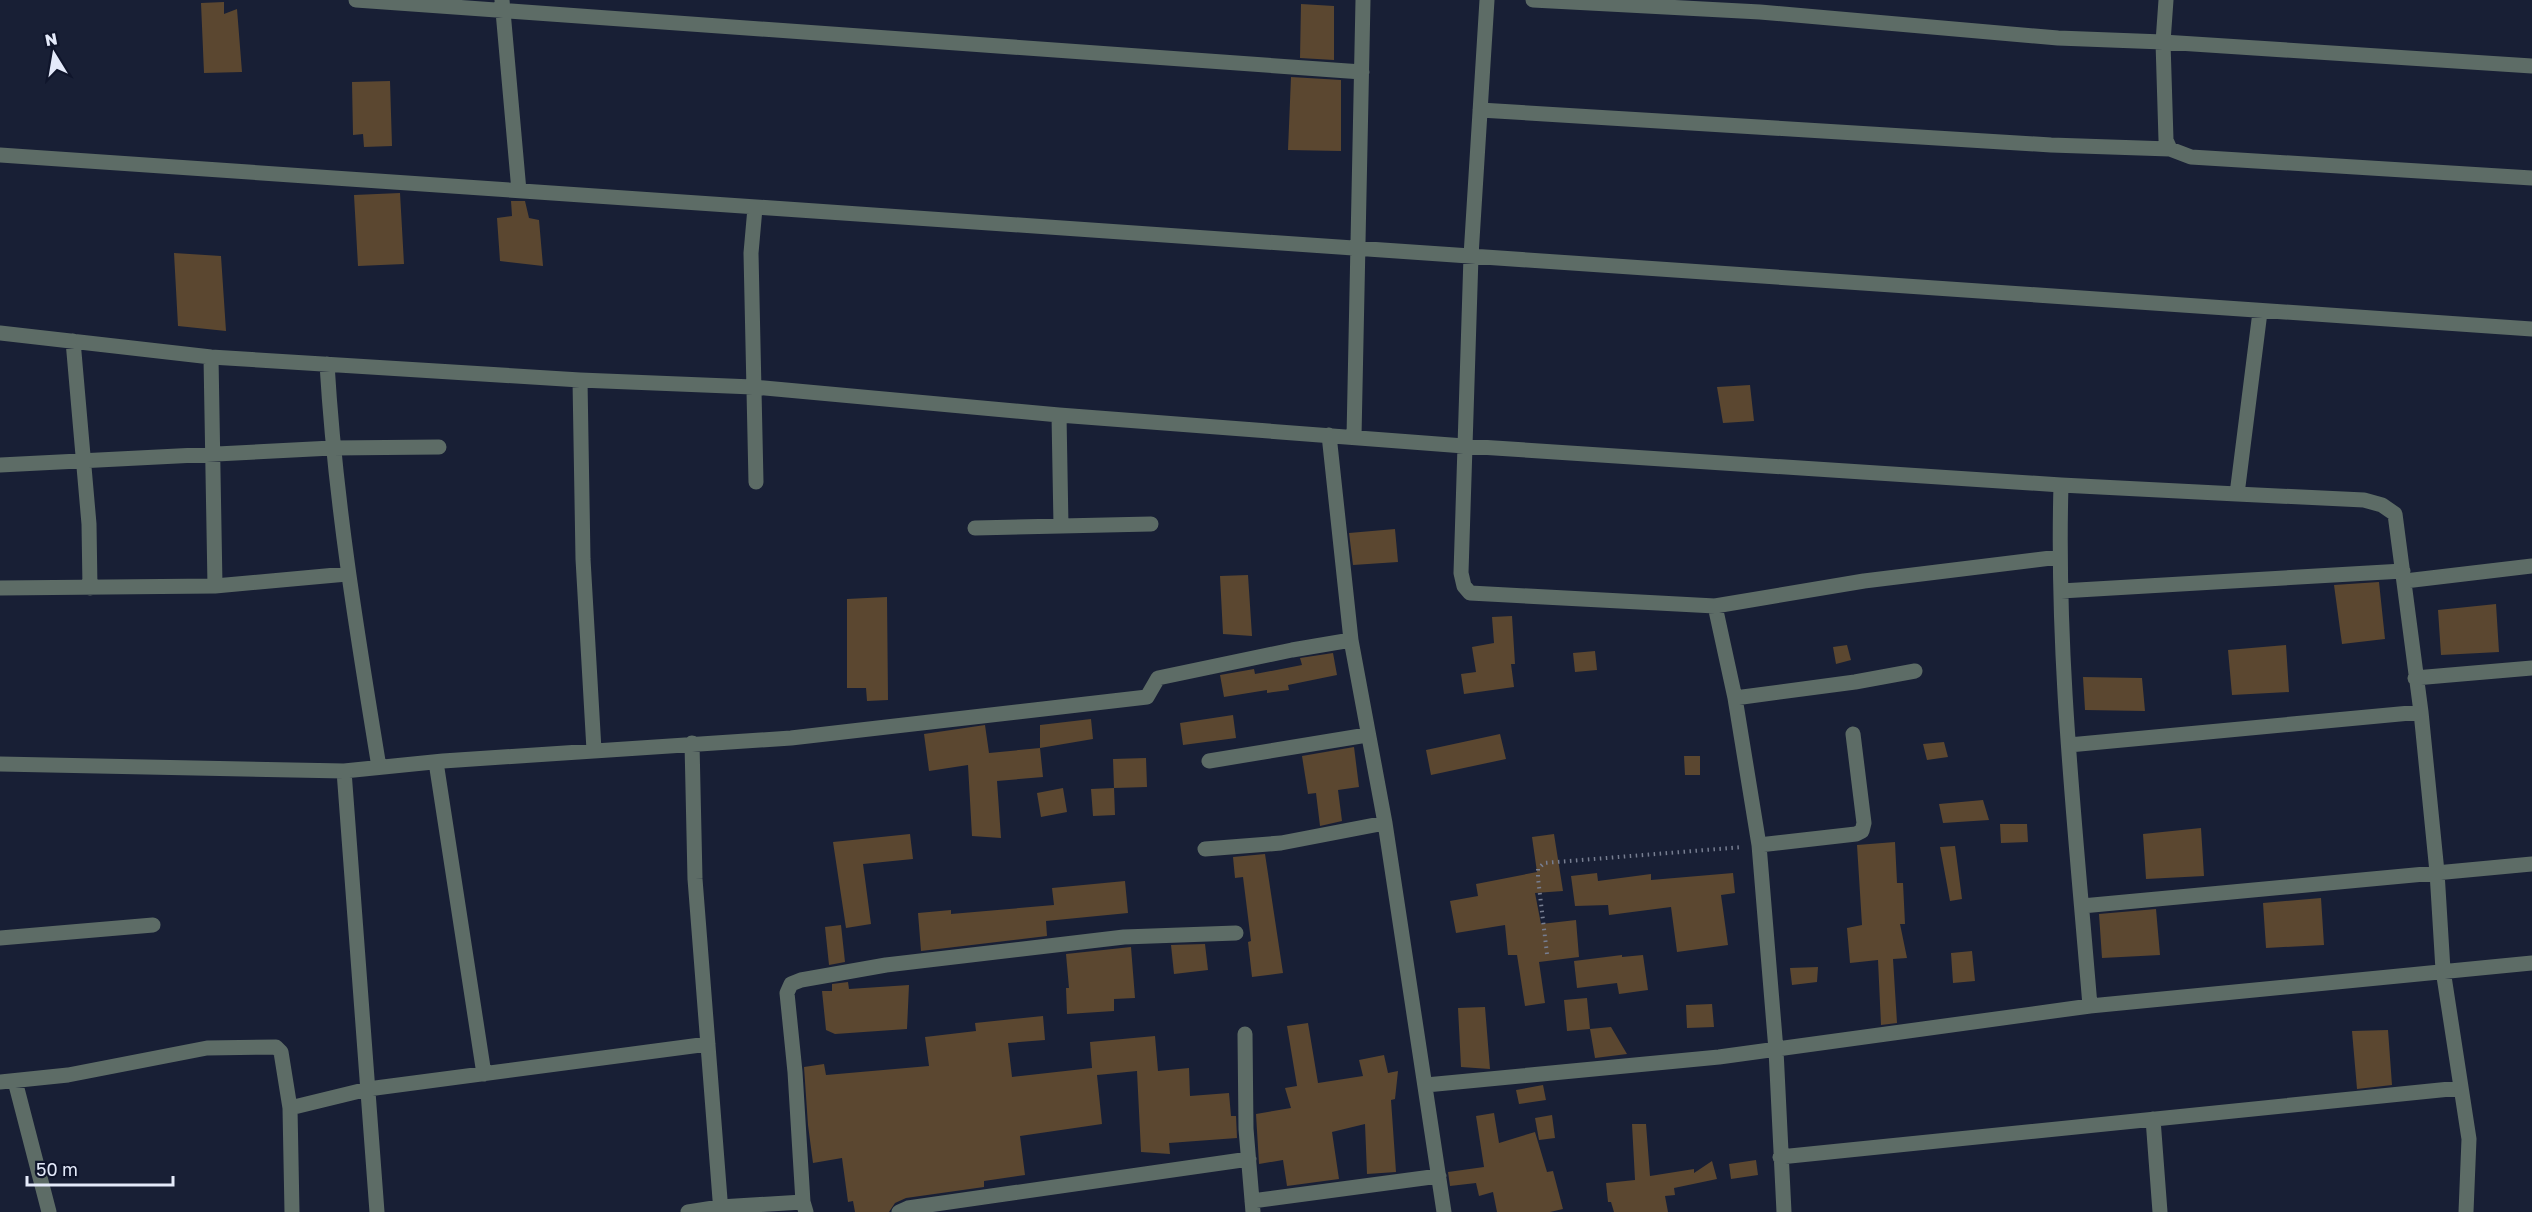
<svg xmlns="http://www.w3.org/2000/svg" width="2532" height="1212" viewBox="0 0 2532 1212" font-family="'Golos Text',sans-serif">
  <style>
    .building { fill: #5b4730 }
    .lines { fill: none; stroke-linecap: round; stroke-linejoin: round }
    .path { stroke: #777e91; stroke-width: 4; stroke-dasharray: 1.5 4.5; stroke-linecap: butt }
    .street { stroke: #5d6c66; stroke-width: 15 }
  </style>
  <rect width="100%" height="100%" fill="#181f35"/>
  <path class="building" d="M 224,2 L 224,14 L 237,9 L 242,72 L 204,73 L 201,3 Z
    M 1301,4 L 1334,6 L 1334,60 L 1300,58 Z
    M 1291,77 L 1341,80 L 1341,151 L 1288,150 Z
    M 390,81 L 392,146 L 364,147 L 363,134 L 353,135 L 352,82 Z
    M 400,193 L 404,264 L 358,266 L 354,195 Z
    M 511,201 L 525,201 L 529,218 L 539,220 L 543,266 L 500,261 L 497,218 L 512,216 Z
    M 174,253 L 221,256 L 226,331 L 178,326 Z
    M 1750,385 L 1754,421 L 1723,423 L 1717,387 Z
    M 1395,529 L 1398,562 L 1353,565 L 1349,533 Z
    M 1248,575 L 1252,636 L 1223,634 L 1220,576 Z
    M 2379,582 L 2385,639 L 2342,644 L 2334,585 Z
    M 887,597 L 888,700 L 867,701 L 866,688 L 847,688 L 847,599 Z
    M 2496,604 L 2499,652 L 2441,655 L 2438,610 Z
    M 1512,616 L 1515,664 L 1511,664 L 1514,687 L 1464,694 L 1461,674 L 1476,672 L 1472,647 L 1494,643 L 1492,617 Z
    M 1847,645 L 1851,660 L 1836,664 L 1833,647 Z
    M 2286,645 L 2289,692 L 2232,695 L 2228,650 Z
    M 1595,651 L 1597,670 L 1575,672 L 1573,653 Z
    M 1333,653 L 1337,675 L 1288,685 L 1289,690 L 1267,693 L 1267,690 L 1224,697 L 1220,675 L 1254,669 L 1255,674 L 1302,665 L 1300,658 Z
    M 2083,677 L 2142,678 L 2145,711 L 2085,710 Z
    M 1233,715 L 1236,738 L 1183,745 L 1180,723 Z
    M 1091,719 L 1093,739 L 1040,748 L 1040,725 Z
    M 985,725 L 989,753 L 1040,748 L 1043,777 L 997,781 L 1001,838 L 972,836 L 968,765 L 929,771 L 924,734 Z
    M 1500,734 L 1506,759 L 1431,775 L 1426,750 Z
    M 1944,742 L 1948,757 L 1927,760 L 1923,744 Z
    M 1354,747 L 1359,787 L 1338,790 L 1342,821 L 1320,826 L 1316,793 L 1308,794 L 1302,756 Z
    M 1684,756 L 1700,756 L 1700,775 L 1685,775 Z
    M 1146,758 L 1147,787 L 1114,788 L 1113,759 Z
    M 1063,788 L 1067,812 L 1041,817 L 1037,793 Z
    M 1114,788 L 1115,815 L 1093,816 L 1091,789 Z
    M 1983,800 L 1989,820 L 1943,823 L 1939,804 Z
    M 2000,824 L 2027,824 L 2028,842 L 2001,843 Z
    M 2201,828 L 2204,876 L 2146,879 L 2143,834 Z
    M 910,834 L 913,859 L 863,864 L 871,924 L 846,928 L 833,842 Z
    M 1554,834 L 1563,891 L 1535,893 L 1541,924 L 1576,920 L 1579,957 L 1539,962 L 1545,1003 L 1525,1006 L 1517,955 L 1508,955 L 1505,925 L 1456,933 L 1450,901 L 1478,896 L 1476,884 L 1537,872 L 1532,837 Z
    M 1895,842 L 1897,883 L 1903,883 L 1905,924 L 1900,924 L 1907,958 L 1893,959 L 1897,1023 L 1881,1025 L 1878,960 L 1850,963 L 1847,928 L 1862,925 L 1857,845 Z
    M 1955,846 L 1962,899 L 1950,901 L 1940,847 Z
    M 1265,854 L 1283,973 L 1252,977 L 1248,942 L 1251,941 L 1243,877 L 1235,878 L 1233,857 Z
    M 1597,873 L 1598,881 L 1651,874 L 1651,880 L 1733,873 L 1735,893 L 1721,895 L 1728,945 L 1677,952 L 1671,907 L 1609,915 L 1608,905 L 1575,906 L 1571,876 Z
    M 1125,881 L 1128,913 L 1046,921 L 1047,936 L 921,951 L 918,913 L 951,910 L 951,914 L 1054,905 L 1052,888 Z
    M 2321,898 L 2324,945 L 2266,948 L 2263,903 Z
    M 2156,909 L 2160,955 L 2102,958 L 2099,914 Z
    M 841,925 L 845,962 L 829,965 L 825,927 Z
    M 1205,944 L 1208,970 L 1174,974 L 1171,945 Z
    M 1131,947 L 1135,998 L 1114,999 L 1114,1011 L 1067,1014 L 1066,988 L 1069,988 L 1066,954 Z
    M 1972,951 L 1975,981 L 1953,983 L 1951,953 Z
    M 1622,955 L 1622,957 L 1643,955 L 1648,990 L 1619,994 L 1617,983 L 1577,988 L 1574,961 Z
    M 1818,967 L 1817,982 L 1792,985 L 1790,968 Z
    M 848,982 L 849,989 L 909,985 L 907,1029 L 835,1034 L 826,1030 L 822,991 L 832,991 L 832,984 Z
    M 1587,998 L 1590,1029 L 1567,1031 L 1564,1000 Z
    M 1712,1004 L 1714,1027 L 1687,1028 L 1686,1005 Z
    M 1485,1007 L 1490,1069 L 1461,1067 L 1458,1008 Z
    M 1043,1016 L 1045,1040 L 1008,1043 L 1012,1077 L 1092,1068 L 1090,1042 L 1155,1036 L 1158,1071 L 1189,1068 L 1190,1096 L 1229,1093 L 1231,1116 L 1236,1116 L 1237,1138 L 1169,1143 L 1170,1154 L 1141,1152 L 1137,1071 L 1097,1075 L 1102,1124 L 1020,1136 L 1025,1175 L 984,1181 L 984,1187 L 906,1198 L 895,1203 L 889,1212 L 855,1212 L 853,1201 L 848,1202 L 842,1158 L 813,1163 L 808,1125 L 804,1067 L 824,1064 L 826,1075 L 929,1066 L 925,1037 L 976,1031 L 975,1023 Z
    M 1308,1023 L 1318,1083 L 1363,1076 L 1359,1060 L 1384,1055 L 1388,1073 L 1398,1071 L 1395,1099 L 1391,1100 L 1396,1172 L 1367,1174 L 1365,1124 L 1332,1132 L 1339,1179 L 1287,1186 L 1283,1160 L 1259,1164 L 1256,1114 L 1291,1108 L 1285,1088 L 1297,1086 L 1287,1026 Z
    M 1611,1027 L 1627,1054 L 1595,1058 L 1590,1029 Z
    M 2388,1030 L 2392,1085 L 2357,1089 L 2352,1031 Z
    M 1543,1085 L 1546,1100 L 1519,1104 L 1516,1090 Z
    M 1494,1113 L 1499,1143 L 1535,1132 L 1547,1172 L 1553,1171 L 1563,1209 L 1550,1212 L 1497,1212 L 1493,1192 L 1479,1196 L 1476,1183 L 1450,1186 L 1448,1172 L 1484,1167 L 1476,1116 Z
    M 1552,1115 L 1555,1138 L 1539,1140 L 1535,1118 Z
    M 1632,1124 L 1646,1124 L 1650,1176 L 1694,1169 L 1694,1173 L 1712,1161 L 1717,1179 L 1674,1188 L 1675,1195 L 1665,1196 L 1668,1212 L 1614,1212 L 1611,1202 L 1608,1202 L 1606,1183 L 1635,1180 Z
    M 1756,1160 L 1758,1175 L 1731,1179 L 1729,1164 Z"/>
  <g class="lines">
    <path class="path" d="M 1547,954 L 1538,878 L 1538,869 L 1544,863 L 1743,847"/>
    <path class="street" d="M 356,0 L 1362,72
      M 502,0 L 519,191
      M 1487,0 L 1471,256 L 1461,573 L 1464,586 L 1470,593 L 1715,606 L 1864,581 L 2059,557
      M 1533,0 L 1760,12 L 2058,38 L 2163,42 L 2166,0
      M 2532,66 L 2163,42 L 2166,140 L 2170,149 L 2191,157 L 2532,178
      M 1480,110 L 2051,145 L 2170,149
      M 0,155 L 2532,329
      M 755,208 L 751,253 L 756,482
      M 0,333 L 211,357 L 580,380 L 753,387 L 1059,415 L 1464,446 L 2061,485 L 2237,494 L 2260,312
      M 73,341 L 89,524 L 90,588
      M 211,357 L 215,586
      M 327,364 C 335,500 357,633 379,767
      M 580,380 L 583,559 L 594,750
      M 1059,415 L 1061,526
      M 1329,435 L 1351,640 L 1385,823 L 1444,1212
      M 1354,437 L 1363,0
      M 0,465 L 332,448 L 439,447
      M 2061,485 C 2056,659 2076,833 2090,1006
      M 2237,494 L 2364,500 L 2382,505 L 2395,514 L 2421,712 L 2437,872 L 2443,970 L 2469,1139 L 2466,1212
      M 975,528 L 1151,524
      M 2405,581 L 2532,566
      M 0,588 L 215,586 L 347,574
      M 2061,591 L 2403,571
      M 1715,606 L 1735,698 L 1759,845 L 1776,1050 L 1784,1212
      M 2415,678 L 2532,668
      M 1735,698 L 1855,682 L 1915,671
      M 692,743 L 695,879 L 721,1212
      M 2069,745 L 2421,712
      M 1209,761 L 1367,735
      M 436,762 L 484,1074
      M 0,764 L 344,771 L 443,761 L 791,738 L 1147,697 L 1158,678 L 1292,650 L 1351,640
      M 344,771 L 377,1212
      M 1759,845 L 1856,834 L 1862,831 L 1864,823 L 1853,734
      M 1205,849 L 1281,843 L 1385,823
      M 2082,906 L 2532,864
      M 0,938 L 153,925
      M 1245,1034 L 1246,1129 L 1253,1212
      M 15,1081 L 49,1212
      M 0,1082 L 68,1075 L 207,1048 L 276,1047 L 281,1052 L 290,1108 L 368,1089 L 708,1044
      M 1426,1085 L 1719,1057 L 2090,1006 L 2532,963
      M 290,1108 L 292,1212
      M 2153,1119 L 2160,1212
      M 1780,1157 L 2460,1088
      M 1252,1201 L 1439,1176
      M 688,1212 L 720,1207 L 803,1202
      M 806,1212 L 803,1202 L 795,1072 L 787,993 L 791,984 L 801,980 L 886,965 L 1124,937 L 1236,933
      M 899,1212 L 908,1208 L 1249,1159"/>
  </g>
  <g transform="translate(54 54) rotate(349)" stroke="#0f152b" stroke-width="4.5" paint-order="stroke">
  <path d="M0-4.5L10 22L0 15L-10 22Z" fill="#e4eafa"/>
  <text y="-9" font-size="16" font-weight="bold" text-anchor="middle" fill="#e4eafa">N</text>
  </g>
  <path d="M27 1176v9h146v-9" fill="none" stroke="#e4eafa" stroke-width="3"/>
  <text x="36" y="1176" font-size="18" fill="#e4eafa" stroke="#0f152b" stroke-width="4.5" paint-order="stroke">50 m</text>
</svg>
